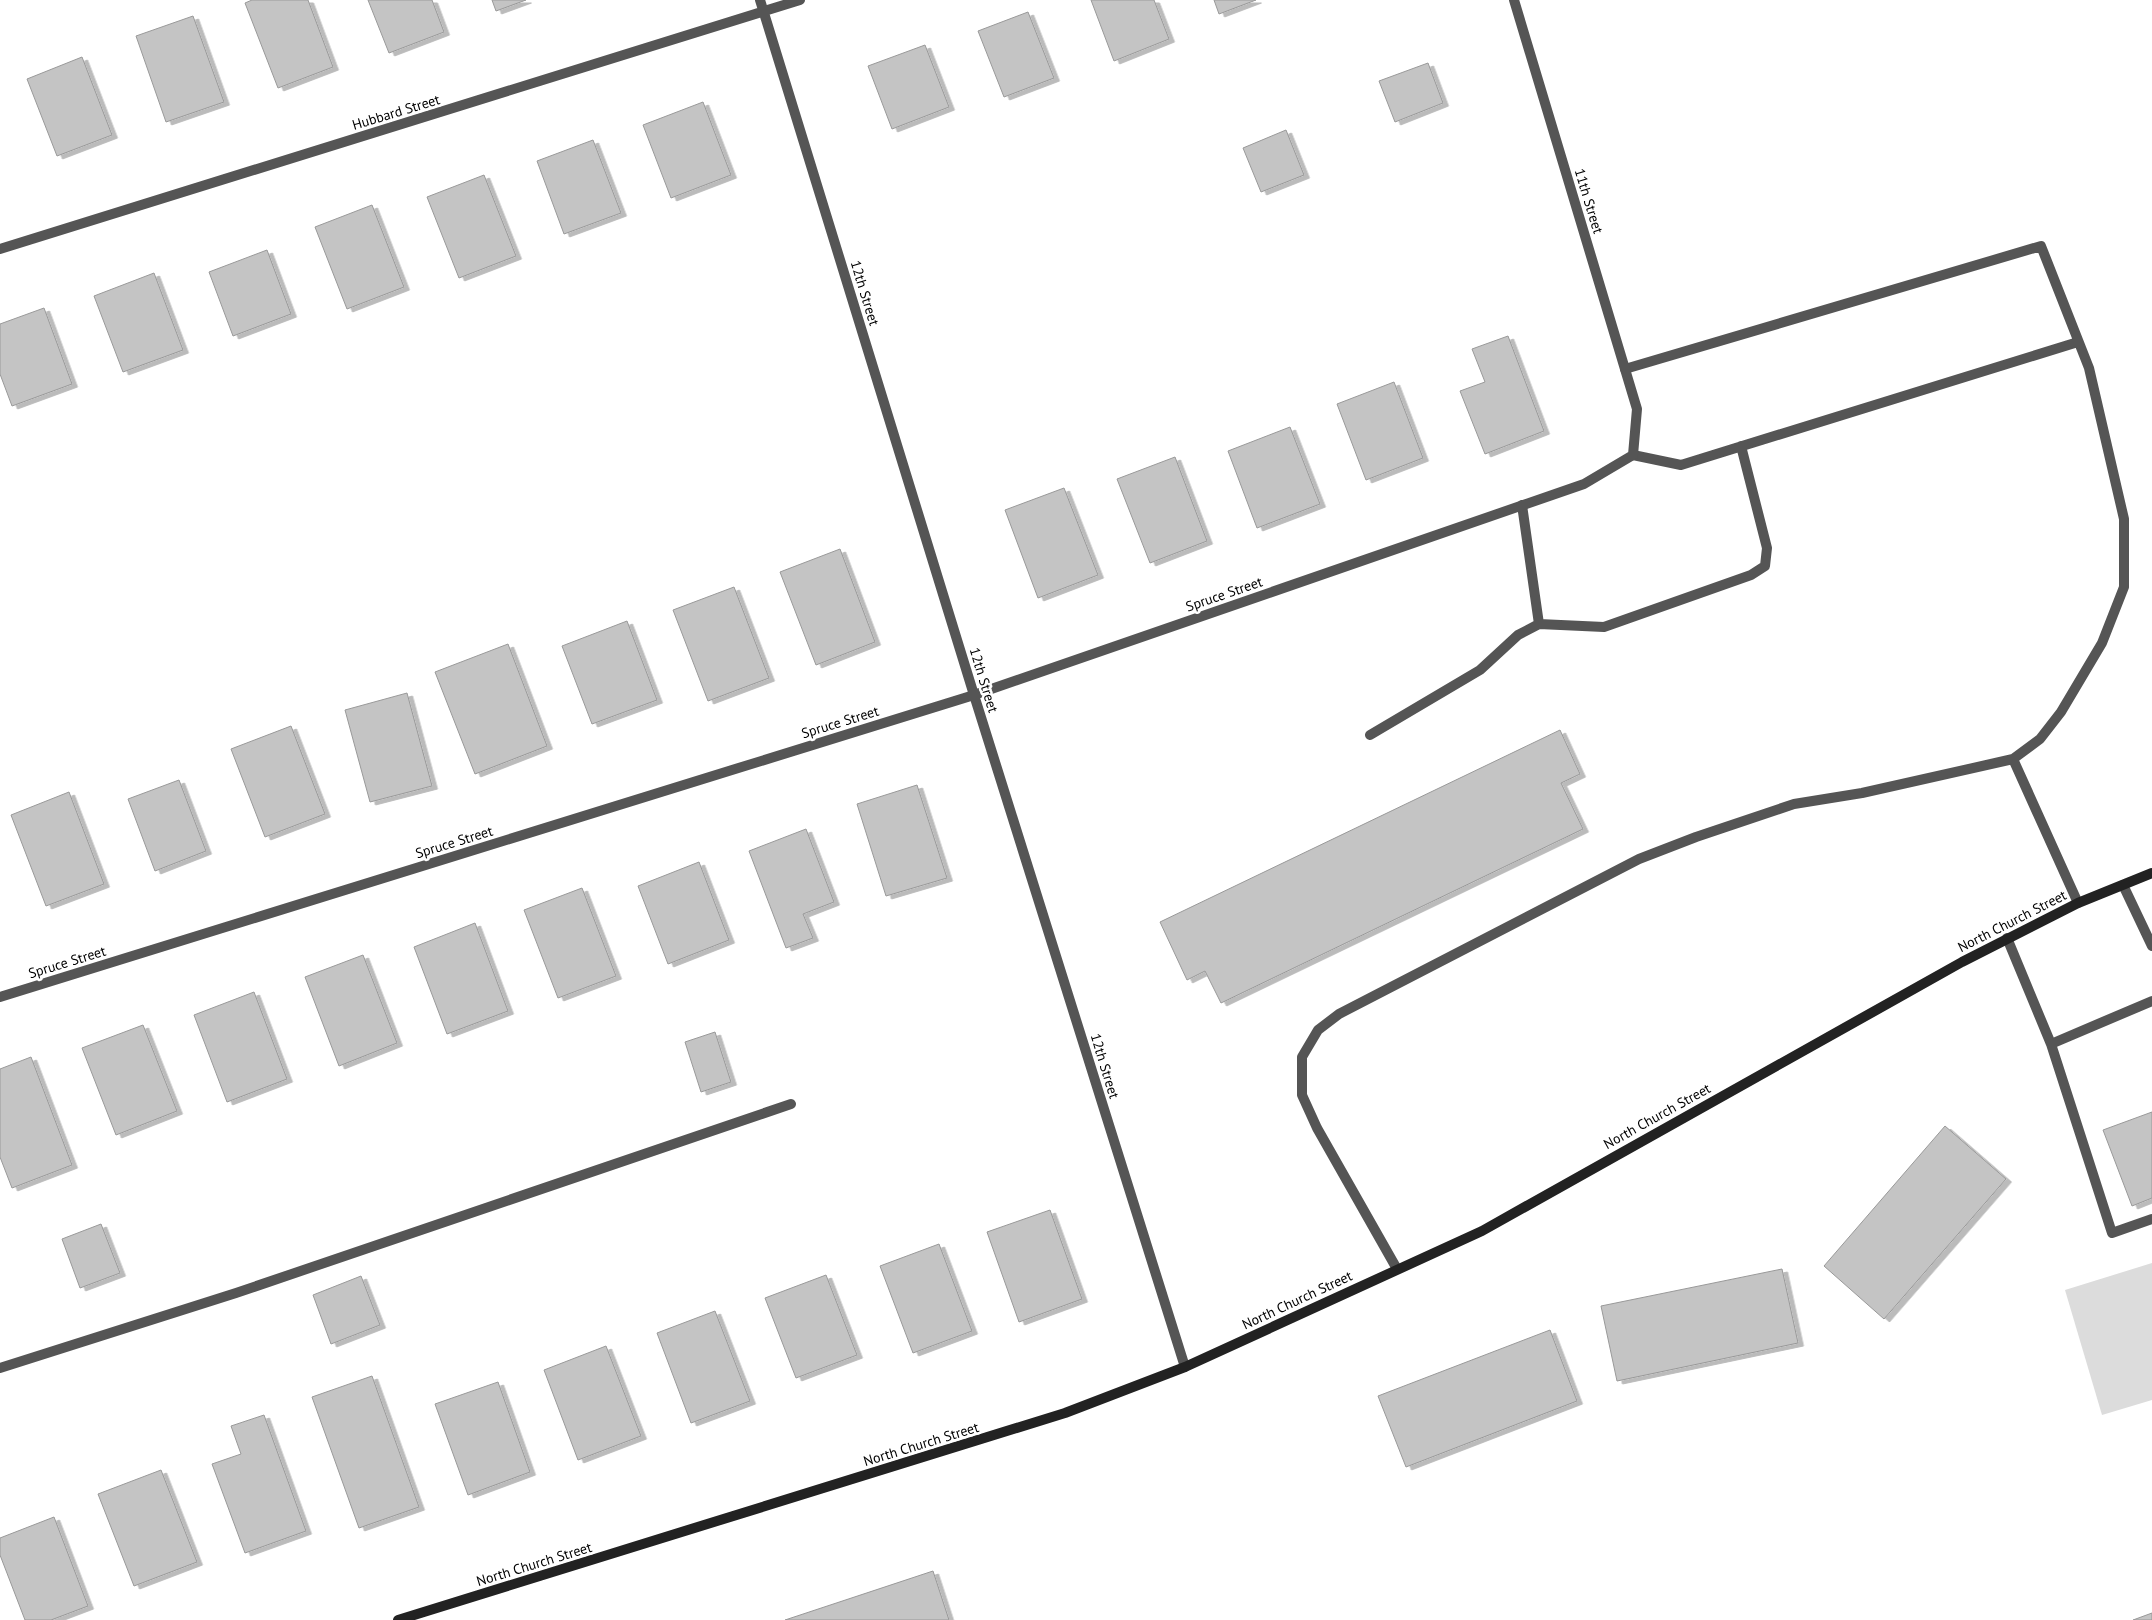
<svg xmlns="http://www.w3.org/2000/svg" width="2152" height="1620" viewBox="0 0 2152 1620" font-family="'PT Sans',sans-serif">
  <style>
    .green { fill: #dcdcdc }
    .building { fill: #c4c4c4; stroke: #999; filter: url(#shadow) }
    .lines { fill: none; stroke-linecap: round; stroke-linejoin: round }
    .lane { stroke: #555; stroke-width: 10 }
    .street { stroke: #555; stroke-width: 10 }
    .secondary { stroke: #222; stroke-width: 10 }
    .labels { text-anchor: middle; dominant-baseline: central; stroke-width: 5; stroke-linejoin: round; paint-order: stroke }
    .street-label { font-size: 14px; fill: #000; stroke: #fff }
  </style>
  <defs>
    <filter id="shadow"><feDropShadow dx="5.5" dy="3" stdDeviation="0" flood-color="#0004"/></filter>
  </defs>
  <rect width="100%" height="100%" fill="#fff"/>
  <path class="green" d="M 2152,1263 L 2152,1400 L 2102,1415 L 2065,1290 Z"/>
  <path class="building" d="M 252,0 L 308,0 L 333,67 L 278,88 L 245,3 Z
    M 368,0 L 432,0 L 444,32 L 389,53 Z
    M 492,0 L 526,0 L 496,11 Z
    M 1091,0 L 1154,0 L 1169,39 L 1114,61 Z
    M 1214,0 L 1256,0 L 1219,14 Z
    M 1028,12 L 1054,78 L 1004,97 L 978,31 Z
    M 193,16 L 224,102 L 166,122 L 136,36 Z
    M 925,45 L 949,107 L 892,129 L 868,66 Z
    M 82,57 L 112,135 L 57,156 L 27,79 Z
    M 1428,63 L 1443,103 L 1395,122 L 1379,81 Z
    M 703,102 L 731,175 L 671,198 L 643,125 Z
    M 1286,130 L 1304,175 L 1261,192 L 1243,148 Z
    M 593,140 L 621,213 L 564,234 L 537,161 Z
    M 484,175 L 516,256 L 459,278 L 427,197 Z
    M 372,205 L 404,287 L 347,309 L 315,227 Z
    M 267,250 L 291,314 L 233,336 L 209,272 Z
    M 154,273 L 183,350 L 123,372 L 94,296 Z
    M 44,308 L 72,384 L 12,406 L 0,374 L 0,324 Z
    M 1508,336 L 1544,431 L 1485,454 L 1460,391 L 1485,382 L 1472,349 Z
    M 1394,382 L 1423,458 L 1366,480 L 1337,404 Z
    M 1290,427 L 1320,504 L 1257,528 L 1228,451 Z
    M 1175,457 L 1207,541 L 1150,563 L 1117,479 Z
    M 1064,488 L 1098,575 L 1038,598 L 1005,510 Z
    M 840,549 L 875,642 L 816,665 L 780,572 Z
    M 734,587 L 769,678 L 708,701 L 673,610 Z
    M 627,621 L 657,700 L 592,724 L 562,646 Z
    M 508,644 L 547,746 L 475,774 L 435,672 Z
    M 407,693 L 432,786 L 370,802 L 345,710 Z
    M 291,726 L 325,814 L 265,837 L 231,749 Z
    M 1560,730 L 1580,774 L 1561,783 L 1583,829 L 1221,1003 L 1205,971 L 1187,980 L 1160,922 Z
    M 179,780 L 206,851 L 155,871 L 128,799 Z
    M 917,785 L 947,878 L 886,896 L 857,804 Z
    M 69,792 L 104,884 L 46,906 L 11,815 Z
    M 806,829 L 834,902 L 803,914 L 813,938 L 786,948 L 749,851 Z
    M 699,862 L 729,940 L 668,964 L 638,886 Z
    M 582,888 L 616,976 L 558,998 L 524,910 Z
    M 475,923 L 508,1011 L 447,1034 L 414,947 Z
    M 363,955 L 397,1043 L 339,1066 L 305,977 Z
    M 254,992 L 287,1079 L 227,1102 L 194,1015 Z
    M 143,1025 L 177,1111 L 116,1135 L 82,1048 Z
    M 715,1032 L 731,1082 L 701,1092 L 685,1042 Z
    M 31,1057 L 72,1165 L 12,1188 L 0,1157 L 0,1069 Z
    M 2152,1112 L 2152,1198 L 2132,1206 L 2103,1130 Z
    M 1945,1126 L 2006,1179 L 1884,1319 L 1824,1266 Z
    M 1050,1210 L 1082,1299 L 1019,1322 L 987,1232 Z
    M 101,1224 L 120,1273 L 80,1288 L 62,1239 Z
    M 939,1244 L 972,1331 L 913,1353 L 880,1266 Z
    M 1782,1269 L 1798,1343 L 1617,1381 L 1601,1306 Z
    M 826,1275 L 857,1355 L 796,1378 L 765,1298 Z
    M 361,1276 L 380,1325 L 331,1344 L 313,1295 Z
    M 715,1311 L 750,1401 L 691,1423 L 657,1333 Z
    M 1550,1330 L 1577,1401 L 1406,1467 L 1378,1396 Z
    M 606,1346 L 641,1436 L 578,1460 L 544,1370 Z
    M 372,1376 L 419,1507 L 359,1528 L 312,1397 Z
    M 498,1382 L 530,1472 L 468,1495 L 435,1404 Z
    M 264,1415 L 306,1531 L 245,1553 L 212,1464 L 241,1454 L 231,1426 Z
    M 161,1470 L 197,1562 L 134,1586 L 98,1494 Z
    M 54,1517 L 88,1606 L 51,1620 L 25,1620 L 0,1555 L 0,1538 Z
    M 933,1571 L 949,1620 L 785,1620 Z
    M 2152,1613 L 2152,1620 L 2133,1620 Z"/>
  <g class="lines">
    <path class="lane" d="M 1633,455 L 1681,465 L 2078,342
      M 1522,505 L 1539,624 L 1604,627 L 1751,575 L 1765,566 L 1767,548 L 1741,446
      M 1370,735 L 1480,670 L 1518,635 L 1539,624
      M 2013,759 L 2078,903
      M 2123,885 L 2152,946
      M 2007,938 L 2051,1044 L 2112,1233 L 2152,1219
      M 2051,1044 L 2152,1001
      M 1397,1269 L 1317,1128 L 1302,1095 L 1302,1057 L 1318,1030 L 1339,1014 L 1639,859 L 1696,837 L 1794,804 L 1862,793 L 2013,759 L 2040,739 L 2061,712 L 2102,643 L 2124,587 L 2124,519 L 2089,368 L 2041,246 L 1625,369
      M 0,1368 L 236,1293 L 791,1104"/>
    <path class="street" d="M 760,0 L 974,695 L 1185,1367
      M 0,249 L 800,0
      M 0,997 L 974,695 L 1584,484 L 1633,455 L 1637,409 L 1514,0"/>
    <path class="secondary" d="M 398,1620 L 1065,1413 L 1185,1367 L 1482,1231 L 1962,962 L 2078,903 L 2152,873"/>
  </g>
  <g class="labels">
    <g class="street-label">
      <text transform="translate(396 112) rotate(-17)">Hubbard Street</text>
      <text transform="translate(1589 201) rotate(73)">11th Street</text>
      <text transform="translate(865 293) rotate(73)">12th Street</text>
      <text transform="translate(1224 594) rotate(-19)">Spruce Street</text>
      <text transform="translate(984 680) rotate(73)">12th Street</text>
      <text transform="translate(840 722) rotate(-17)">Spruce Street</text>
      <text transform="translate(454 842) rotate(-17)">Spruce Street</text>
      <text transform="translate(2012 921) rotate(-27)">North Church Street</text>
      <text transform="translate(67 962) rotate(-17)">Spruce Street</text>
      <text transform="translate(1105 1066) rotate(73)">12th Street</text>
      <text transform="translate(1657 1116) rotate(-29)">North Church Street</text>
      <text transform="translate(1297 1300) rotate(-25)">North Church Street</text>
      <text transform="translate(921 1444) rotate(-17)">North Church Street</text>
      <text transform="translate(534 1564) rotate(-17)">North Church Street</text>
    </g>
  </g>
</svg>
